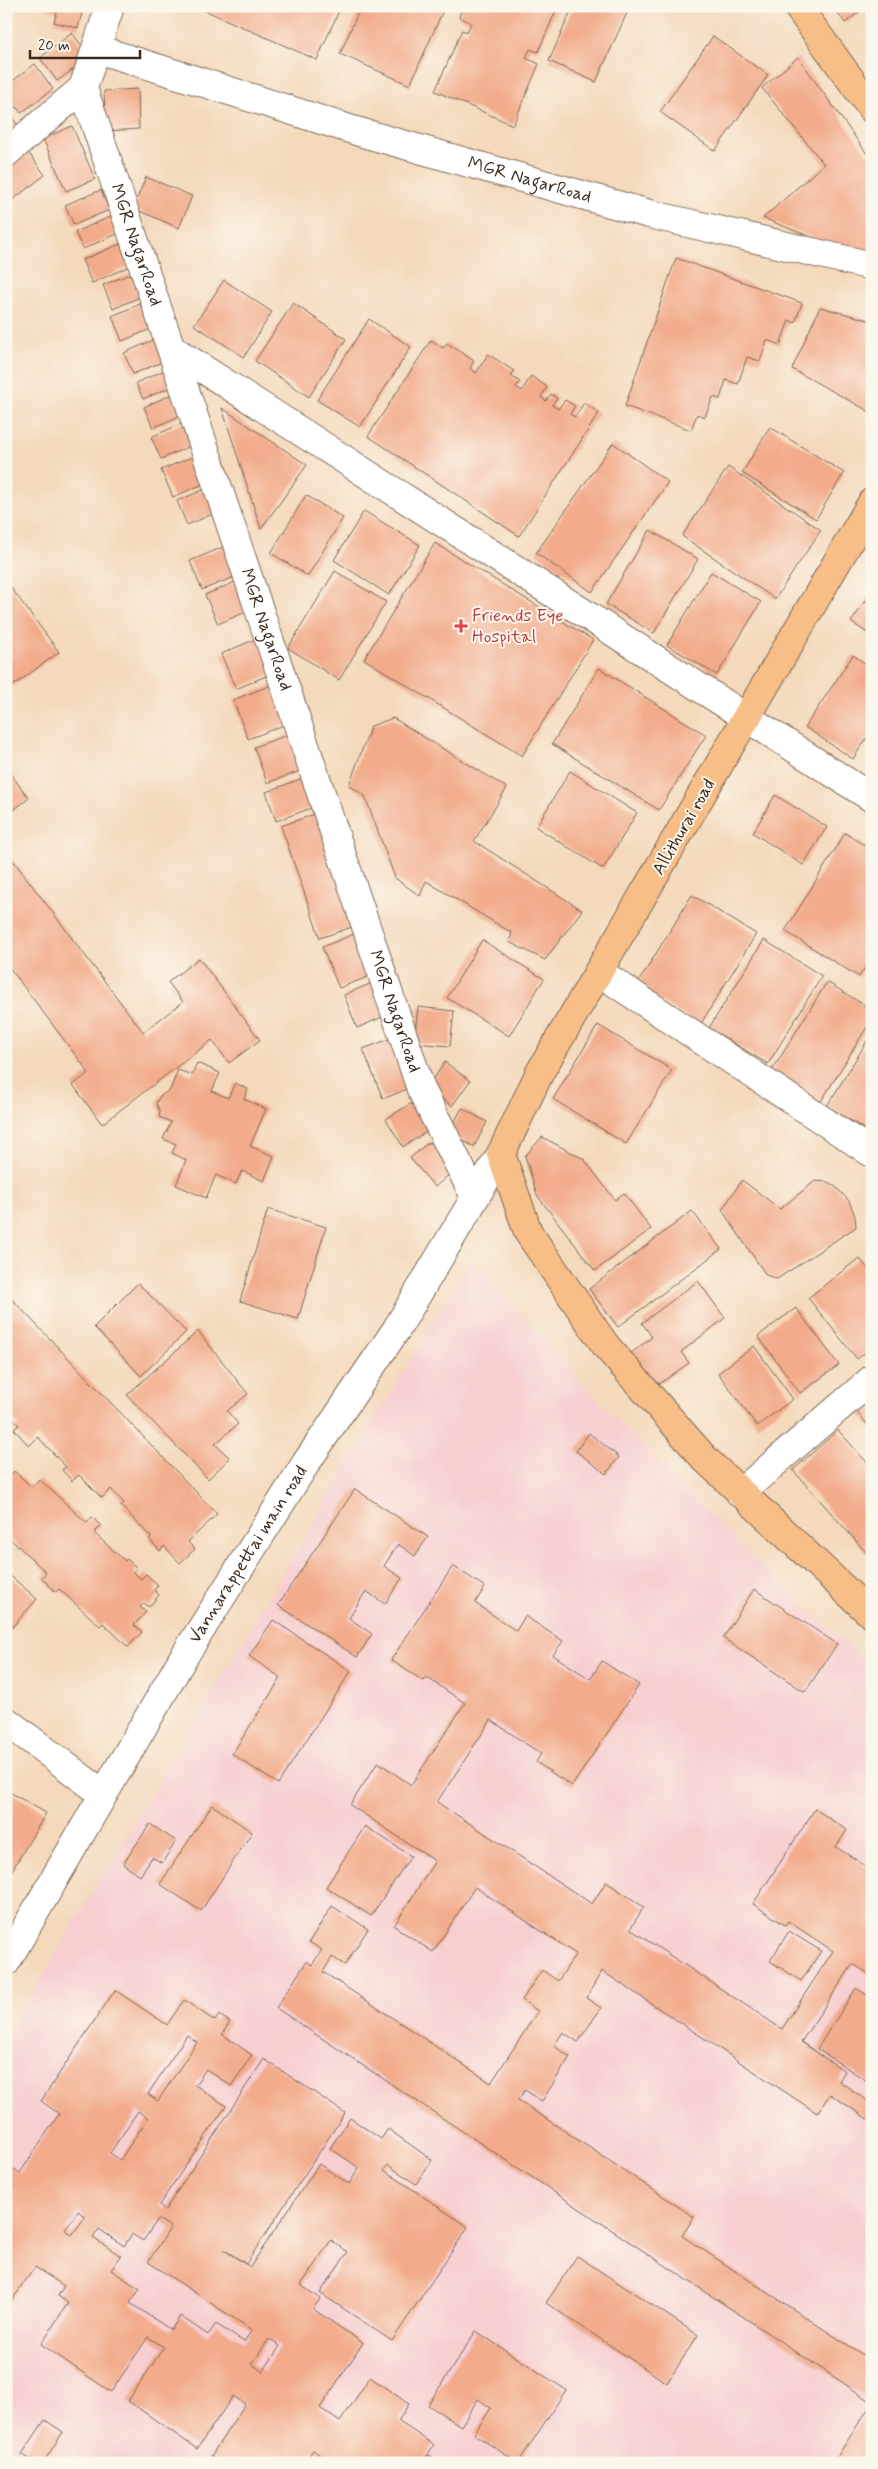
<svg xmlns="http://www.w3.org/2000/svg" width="878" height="2469" viewBox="0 0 878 2469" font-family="Mynerve,sans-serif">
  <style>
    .built { fill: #f7cfd1 }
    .building { fill: #f2ab8b; fill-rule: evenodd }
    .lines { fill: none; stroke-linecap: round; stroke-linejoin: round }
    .minor-casing { stroke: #7c6755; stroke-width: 30 }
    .major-casing { stroke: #7c6755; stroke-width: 30 }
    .minor { stroke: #fff; stroke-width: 28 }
    .major { stroke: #f7be88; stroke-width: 28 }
    .health-dot { fill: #e0444e; stroke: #fbf7ec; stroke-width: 2 }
    .labels { text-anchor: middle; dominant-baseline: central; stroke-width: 4; stroke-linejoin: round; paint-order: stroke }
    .street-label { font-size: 18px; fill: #3b2a1e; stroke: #fbf7ec }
    .health-label { font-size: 18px; fill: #be3a42; stroke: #fbf7ec; text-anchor: start }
  </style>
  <rect width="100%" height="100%" fill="#fbf7ec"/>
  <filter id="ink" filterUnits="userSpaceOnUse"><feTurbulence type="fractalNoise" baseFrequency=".02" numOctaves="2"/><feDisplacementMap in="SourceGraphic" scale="10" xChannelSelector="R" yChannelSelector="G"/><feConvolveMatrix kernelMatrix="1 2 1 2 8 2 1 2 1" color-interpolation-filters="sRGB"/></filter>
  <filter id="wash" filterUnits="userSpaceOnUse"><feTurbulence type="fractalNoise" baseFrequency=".0096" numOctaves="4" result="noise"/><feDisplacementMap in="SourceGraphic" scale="20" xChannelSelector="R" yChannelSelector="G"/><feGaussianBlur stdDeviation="1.12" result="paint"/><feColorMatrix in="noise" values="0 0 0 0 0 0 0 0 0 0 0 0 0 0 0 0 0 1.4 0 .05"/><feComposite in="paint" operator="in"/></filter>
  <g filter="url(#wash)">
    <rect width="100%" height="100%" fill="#f4d9bb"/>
    <path class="built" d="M 471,1259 L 601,1404 L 756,1561 L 872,1667 L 872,2463 L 8,2463 L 6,2460 L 6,2037 Z"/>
    <g id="blocks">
      <path class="building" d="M 47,6 L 84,6 L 78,28 L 54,22 L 57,12 L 46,9 Z
        M 195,6 L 341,6 L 317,60 Z
        M 361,6 L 445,6 L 410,85 L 340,54 Z
        M 463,6 L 558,6 L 538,52 L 530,49 L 526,58 L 539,64 L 513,125 L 435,91 L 462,30 L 467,32 L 471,23 L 459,17 Z
        M 573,6 L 630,6 L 596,82 L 549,61 Z
        M 833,6 L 867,6 L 845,23 Z
        M 72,33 L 90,57 L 57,81 L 40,58 Z
        M 713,36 L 768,75 L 715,151 L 660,112 Z
        M 798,57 L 872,161 L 872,256 L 844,250 L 763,218 L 824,164 L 762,88 Z
        M 35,64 L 53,89 L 21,113 L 6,93 L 6,86 Z
        M 138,89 L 139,129 L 106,131 L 104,91 Z
        M 6,110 L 18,125 L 6,134 Z
        M 72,126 L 95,179 L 66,191 L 43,139 Z
        M 28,152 L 45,175 L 11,201 L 6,195 L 6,169 Z
        M 146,177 L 192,196 L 179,228 L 133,208 Z
        M 101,190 L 109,210 L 74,225 L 65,205 Z
        M 112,216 L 119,233 L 83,249 L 75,232 Z
        M 120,244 L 130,266 L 92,283 L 82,260 Z
        M 676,258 L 802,303 L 795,323 L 789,320 L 780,345 L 767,340 L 760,361 L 747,357 L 738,384 L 726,380 L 720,399 L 713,397 L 705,417 L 697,414 L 691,430 L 625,406 Z
        M 130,274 L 140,297 L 113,309 L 103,285 Z
        M 224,280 L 272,312 L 244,357 L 194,325 Z
        M 293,303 L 346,339 L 309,397 L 255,361 Z
        M 140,304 L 151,329 L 122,341 L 112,316 Z
        M 820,307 L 872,321 L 872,413 L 792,369 Z
        M 369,319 L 411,347 L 360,427 L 317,400 Z
        M 158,338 L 167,360 L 133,374 L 124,353 Z
        M 431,340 L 443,348 L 447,343 L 474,361 L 470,368 L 476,373 L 488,354 L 514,371 L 511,376 L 520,382 L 516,387 L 522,391 L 531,376 L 547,387 L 541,397 L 546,401 L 551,394 L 557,398 L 552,405 L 558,409 L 565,400 L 575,406 L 570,414 L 575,417 L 584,403 L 599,413 L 519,536 L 368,436 Z
        M 169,368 L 176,385 L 143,399 L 136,383 Z
        M 177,392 L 186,413 L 153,428 L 144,407 Z
        M 222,408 L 307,465 L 261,529 Z
        M 185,422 L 195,444 L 161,459 L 151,437 Z
        M 770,427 L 844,473 L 816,519 L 742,473 Z
        M 613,443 L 668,482 L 592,592 L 536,553 Z
        M 196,455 L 208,482 L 173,497 L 161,470 Z
        M 728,467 L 821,530 L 775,599 L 682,536 Z
        M 210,487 L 220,511 L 187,525 L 177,501 Z
        M 306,495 L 343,518 L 308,576 L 271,553 Z
        M 364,511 L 420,545 L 389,595 L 334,560 Z
        M 650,530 L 698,559 L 654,633 L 606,604 Z
        M 435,543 L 593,640 L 522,756 L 364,659 Z
        M 230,544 L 242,574 L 202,590 L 190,561 Z
        M 335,571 L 386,602 L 339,680 L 288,648 Z
        M 711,572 L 761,602 L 717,675 L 667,645 Z
        M 242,579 L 255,608 L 218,624 L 205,595 Z
        M 6,581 L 59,652 L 6,691 Z
        M 872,592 L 872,636 L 851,622 Z
        M 260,637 L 275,672 L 236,689 L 221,654 Z
        M 853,655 L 872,668 L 872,730 L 853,759 L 805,727 Z
        M 599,668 L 706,735 L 659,810 L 552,744 Z
        M 277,683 L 292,722 L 248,739 L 233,700 Z
        M 393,718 L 507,788 L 474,841 L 582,910 L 545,960 L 509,942 L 512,933 L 426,881 L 420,896 L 395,878 L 365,796 L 349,785 L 371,726 Z
        M 296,732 L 309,768 L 267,783 L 254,747 Z
        M 6,768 L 29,798 L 6,816 Z
        M 570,771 L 637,813 L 603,869 L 536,827 Z
        M 311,775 L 322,804 L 276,821 L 266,792 Z
        M 775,795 L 827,827 L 803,865 L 753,833 Z
        M 323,811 L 361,924 L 320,938 L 281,826 Z
        M 845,833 L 872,850 L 872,956 L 859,977 L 785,931 Z
        M 6,851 L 143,1032 L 183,1002 L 168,982 L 199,958 L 260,1040 L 229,1063 L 212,1040 L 102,1124 L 73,1085 L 89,1073 L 6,963 Z
        M 692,895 L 756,934 L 700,1025 L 636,986 Z
        M 359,932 L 376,974 L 339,988 L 322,947 Z
        M 482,940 L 544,979 L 509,1036 L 447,998 Z
        M 764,940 L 822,976 L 768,1064 L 709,1028 Z
        M 374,982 L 387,1015 L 357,1028 L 344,995 Z
        M 827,982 L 872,1010 L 872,1019 L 820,1103 L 771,1072 Z
        M 418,1007 L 454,1011 L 450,1046 L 414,1043 Z
        M 598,1025 L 672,1070 L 626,1144 L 553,1099 Z
        M 872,1033 L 872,1134 L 827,1106 Z
        M 392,1038 L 412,1087 L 383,1099 L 363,1049 Z
        M 445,1062 L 470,1081 L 452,1106 L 427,1088 Z
        M 197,1063 L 220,1073 L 212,1091 L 228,1098 L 235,1083 L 248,1089 L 244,1099 L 266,1109 L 250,1146 L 274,1156 L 264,1181 L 242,1171 L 236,1184 L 216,1175 L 206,1198 L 176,1185 L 186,1160 L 172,1153 L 176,1144 L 163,1139 L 171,1122 L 159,1117 L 160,1112 L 156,1103 L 160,1096 L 170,1090 L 178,1070 L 192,1075 Z
        M 415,1101 L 432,1128 L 403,1147 L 386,1119 Z
        M 462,1108 L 487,1122 L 474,1147 L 449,1132 Z
        M 542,1137 L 584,1159 L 615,1200 L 624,1193 L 651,1229 L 595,1271 L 537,1195 L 525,1156 Z
        M 429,1142 L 453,1171 L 435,1187 L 410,1158 Z
        M 742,1180 L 780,1209 L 815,1181 L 828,1182 L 837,1188 L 849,1201 L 855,1216 L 856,1227 L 777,1279 L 766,1275 L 722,1210 Z
        M 268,1209 L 326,1227 L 298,1319 L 240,1301 Z
        M 692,1211 L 721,1249 L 618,1327 L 589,1289 Z
        M 859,1258 L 872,1273 L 872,1347 L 857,1359 L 808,1298 Z
        M 698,1281 L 725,1318 L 681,1352 L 689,1363 L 655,1387 L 630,1354 L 652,1337 L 642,1323 Z
        M 138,1283 L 186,1332 L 141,1376 L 94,1327 Z
        M 9,1296 L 217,1514 L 188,1542 L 195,1549 L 180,1563 L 164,1546 L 160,1551 L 149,1539 L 151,1537 L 121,1506 L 124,1503 L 111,1489 L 102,1498 L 79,1475 L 72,1481 L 62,1470 L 66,1467 L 38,1437 L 29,1446 L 14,1429 L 19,1425 L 6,1412 L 6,1298 Z
        M 796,1308 L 839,1365 L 800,1393 L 758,1336 Z
        M 198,1331 L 248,1394 L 227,1411 L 238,1424 L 215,1444 L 230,1458 L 208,1479 L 127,1395 Z
        M 754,1346 L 793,1399 L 757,1426 L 718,1373 Z
        M 872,1394 L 872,1430 L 854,1409 Z
        M 838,1430 L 872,1468 L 872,1559 L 793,1470 Z
        M 589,1433 L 619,1457 L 606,1474 L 576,1451 Z
        M 6,1471 L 11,1475 L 14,1471 L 32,1487 L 39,1479 L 87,1523 L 92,1517 L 101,1526 L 94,1533 L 125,1561 L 127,1559 L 137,1568 L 133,1572 L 141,1579 L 146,1574 L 158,1585 L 154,1590 L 159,1595 L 149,1607 L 144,1603 L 140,1607 L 146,1612 L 134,1625 L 142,1632 L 128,1647 L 103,1623 L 100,1626 L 59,1589 L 56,1592 L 42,1578 L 46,1572 L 6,1535 Z
        M 355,1489 L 428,1537 L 415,1556 L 398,1544 L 384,1566 L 402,1578 L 385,1604 L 366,1591 L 349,1618 L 372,1634 L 357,1657 L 278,1605 Z
        M 453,1566 L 485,1587 L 475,1603 L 516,1631 L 525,1616 L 563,1641 L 553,1655 L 590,1679 L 602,1661 L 639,1685 L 572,1786 L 536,1762 L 541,1754 L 491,1720 L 437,1802 L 592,1904 L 606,1882 L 644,1907 L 630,1929 L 782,2029 L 833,1951 L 788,1921 L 785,1925 L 753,1904 L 815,1809 L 847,1830 L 836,1847 L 872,1870 L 872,1976 L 853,1964 L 801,2042 L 845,2071 L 839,2081 L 872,2104 L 872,2122 L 830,2094 L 817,2113 L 602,1971 L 586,1998 L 601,2008 L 578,2042 L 563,2032 L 554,2046 L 570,2057 L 542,2101 L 525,2090 L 518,2100 L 694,2217 L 682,2236 L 872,2361 L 872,2402 L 276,2008 L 307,1961 L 312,1965 L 322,1950 L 309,1942 L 332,1906 L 368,1929 L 345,1965 L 332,1957 L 323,1972 L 491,2083 L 538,2011 L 522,2000 L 542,1970 L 558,1981 L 576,1954 L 475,1887 L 433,1952 L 394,1926 L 435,1861 L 350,1805 L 378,1762 L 411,1785 L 465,1703 L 426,1677 L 423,1681 L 391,1660 Z
        M 6,1572 L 37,1599 L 6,1634 Z
        M 754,1589 L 837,1644 L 805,1692 L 723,1638 Z
        M 273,1620 L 351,1671 L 278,1784 L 232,1754 L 281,1678 L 249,1656 Z
        M 6,1790 L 46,1813 L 8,1877 L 6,1876 Z
        M 212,1805 L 252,1832 L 201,1911 L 160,1884 Z
        M 150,1824 L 176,1841 L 162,1863 L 152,1857 L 140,1876 L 123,1864 Z
        M 365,1826 L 411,1856 L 371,1916 L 326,1887 Z
        M 789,1931 L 821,1951 L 801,1981 L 770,1961 Z
        M 856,1988 L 872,1998 L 872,2084 L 817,2049 Z
        M 115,1990 L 167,2025 L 184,2000 L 215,2021 L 219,2015 L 230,2022 L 222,2034 L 252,2055 L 231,2086 L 206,2069 L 195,2085 L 226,2106 L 159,2205 L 165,2210 L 264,2059 L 345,2113 L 246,2264 L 223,2249 L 250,2267 L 319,2164 L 349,2184 L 359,2168 L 330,2148 L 350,2118 L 381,2139 L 388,2129 L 432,2160 L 416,2184 L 388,2165 L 384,2170 L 468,2227 L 392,2341 L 320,2293 L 348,2252 L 331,2240 L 301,2285 L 320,2299 L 313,2309 L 363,2343 L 320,2408 L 340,2422 L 370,2377 L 409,2404 L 398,2421 L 434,2445 L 422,2463 L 327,2463 L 328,2461 L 313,2450 L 304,2463 L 221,2463 L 211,2456 L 245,2404 L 233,2396 L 197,2449 L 128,2401 L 164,2347 L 148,2337 L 111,2392 L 41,2344 L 68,2303 L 58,2296 L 64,2286 L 35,2267 L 6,2309 L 6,2164 L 20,2173 L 59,2114 L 41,2101 ZM 187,2035 L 197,2042 L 158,2101 L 148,2094 ZM 138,2111 L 148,2118 L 120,2160 L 110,2153 ZM 78,2211 L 85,2217 L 72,2235 L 65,2230 ZM 158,2219 L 171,2227 L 148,2262 L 252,2330 L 244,2342 L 216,2324 L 208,2335 L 180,2316 L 171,2330 L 130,2303 L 140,2289 L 111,2270 L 121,2256 L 93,2238 L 99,2229 L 124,2246 L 132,2234 L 143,2241 ZM 269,2339 L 280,2346 L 263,2372 L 252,2364 Z
        M 577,2256 L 698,2335 L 667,2383 L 546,2303 Z
        M 476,2331 L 566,2390 L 518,2463 L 474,2434 L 491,2408 L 478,2399 L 461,2426 L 428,2405 Z
        M 870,2406 L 872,2463 L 833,2463 Z
        M 45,2420 L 63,2432 L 43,2463 L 35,2463 L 22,2454 Z
        M 429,2455 L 440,2463 L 424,2463 Z"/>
    </g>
  </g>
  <g filter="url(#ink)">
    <use href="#blocks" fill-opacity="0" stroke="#7c6755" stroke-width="1"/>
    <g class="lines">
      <g class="minor-casing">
        <g id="minor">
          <path id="s1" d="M 110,6 L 83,88 L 421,1089 L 475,1197"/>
          <path id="s2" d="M 97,49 L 356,131 L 649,214 L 872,266"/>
          <path d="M 6,153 L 83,88"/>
          <path d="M 172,349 L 872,798"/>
          <path d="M 599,972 L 872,1153"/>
          <path d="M 740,1493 L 872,1379"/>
          <path d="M 6,1721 L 103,1794"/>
          <path id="s3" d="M 6,1962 L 183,1658 L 306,1463 L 396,1330 L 501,1154"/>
        </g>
      </g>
      <g class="major-casing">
        <path id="major" d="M 797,6 L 872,109
          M 872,502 L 540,1072 L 501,1154 L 528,1232 L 606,1346 L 705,1459 L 872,1615"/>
      </g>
      <use href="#minor" class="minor"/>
      <use href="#major" class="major"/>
    </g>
  </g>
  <path class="health-dot" d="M458.5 618.5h5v5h5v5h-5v5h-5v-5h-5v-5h5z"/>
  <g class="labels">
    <g class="street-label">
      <text stroke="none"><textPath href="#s2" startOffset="452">MGR NagarRoad</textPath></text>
      <text stroke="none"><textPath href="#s1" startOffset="252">MGR NagarRoad</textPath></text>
      <text stroke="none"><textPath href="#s1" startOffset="658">MGR NagarRoad</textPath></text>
      <text transform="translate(684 827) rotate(-60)">Allithurai road</text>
      <text stroke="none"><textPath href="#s1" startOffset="1061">MGR NagarRoad</textPath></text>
      <text stroke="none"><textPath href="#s3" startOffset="474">Vannarappettai main road</textPath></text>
    </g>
    <g class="health-label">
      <text x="472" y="616">Friends Eye<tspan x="472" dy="21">Hospital</tspan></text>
    </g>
  </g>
  <rect width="878" height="2469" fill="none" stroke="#fbf7ec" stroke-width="25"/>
  <path d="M30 50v8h110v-8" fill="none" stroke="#3b2a1e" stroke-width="2.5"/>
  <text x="38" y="50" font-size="15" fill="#3b2a1e" stroke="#fbf7ec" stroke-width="4" paint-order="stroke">20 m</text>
</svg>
